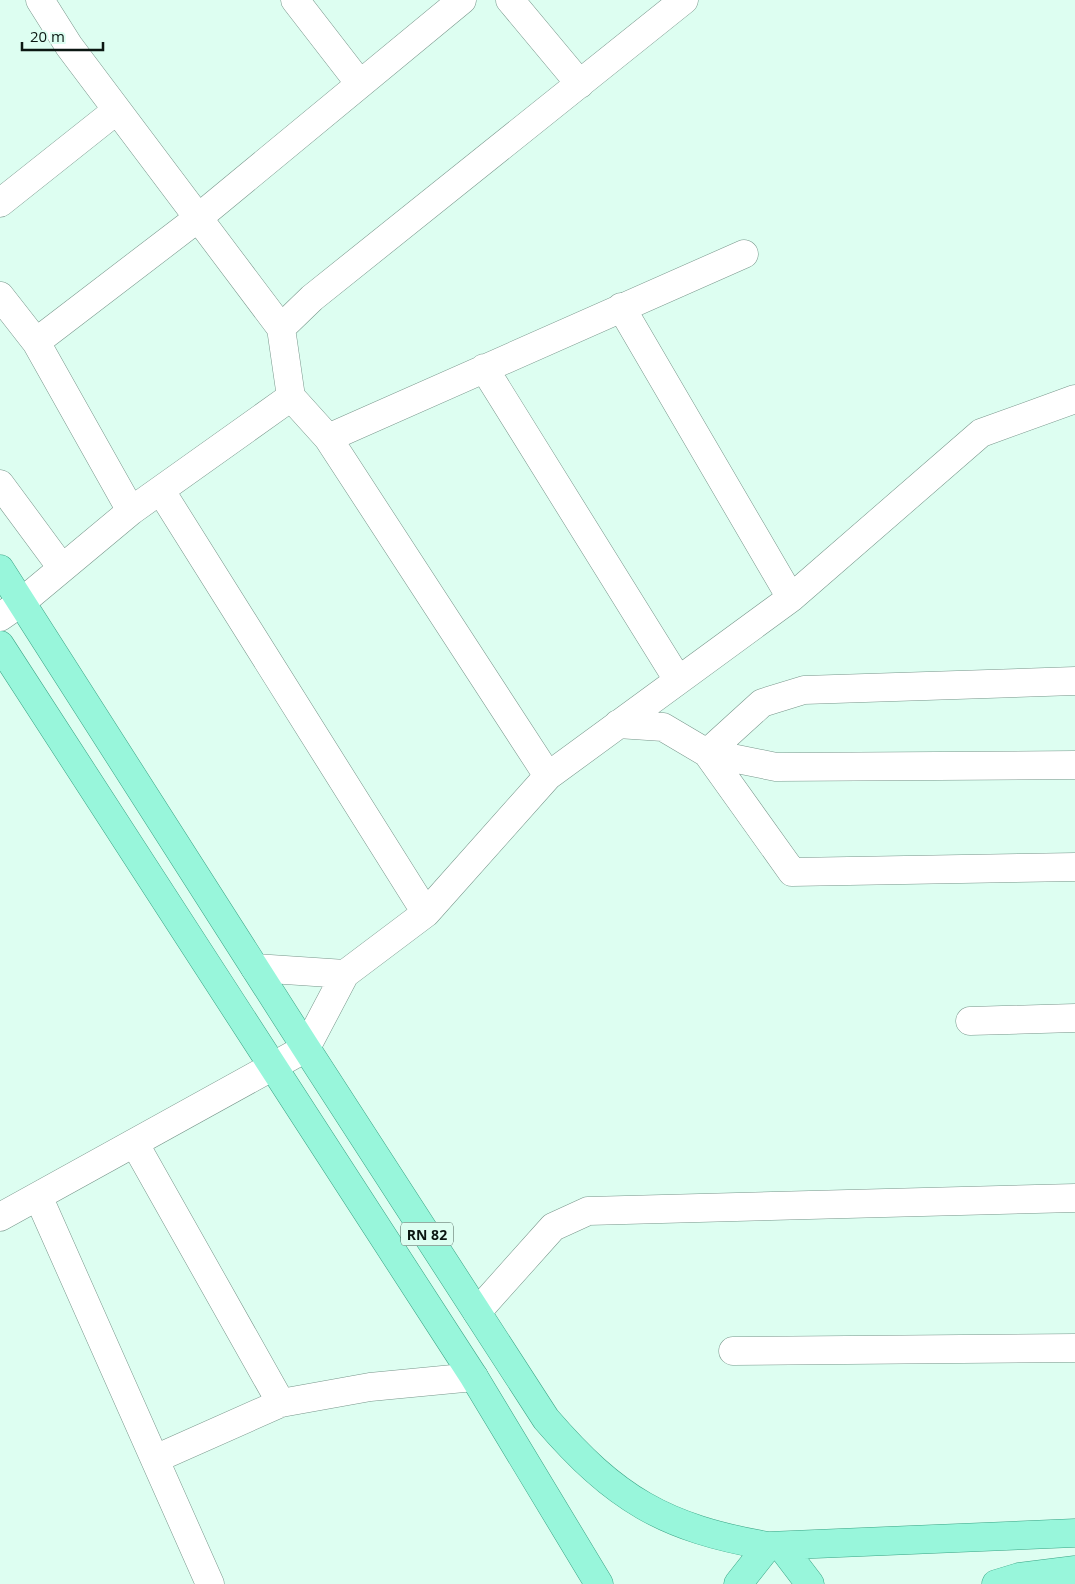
<svg xmlns="http://www.w3.org/2000/svg" width="1075" height="1584" viewBox="0 0 1075 1584" font-family="'Open Sans',sans-serif">
  <style>
    .lines { fill: none; stroke-linecap: round; stroke-linejoin: round }
    .minor-casing { stroke: #78968b; stroke-width: 29 }
    .major-casing { stroke: #3aa485; stroke-width: 29 }
    .minor { stroke: #fff; stroke-width: 28 }
    .major { stroke: #98f6db; stroke-width: 28 }
    .labels { text-anchor: middle; dominant-baseline: central; stroke-width: 4; stroke-linejoin: round; paint-order: stroke }
    .shield { fill: #ddfef1; stroke: #4a5c55; stroke-width: 1 }
    .shield-label { font-size: 14px; font-weight: bold; fill: #0b1712 }
  </style>
  <rect width="100%" height="100%" fill="#ddfef1"/>
  <g class="lines">
    <g class="minor-casing">
      <path id="minor" d="M 40,0 L 69,46 L 281,328
        M 295,0 L 360,84
        M 510,0 L 580,84
        M 0,203 L 117,110
        M 0,296 L 36,342 L 198,218 L 462,0
        M 621,307 L 791,598
        M 36,342 L 131,511
        M 484,368 L 678,680
        M 291,397 L 328,438 L 744,254
        M 328,438 L 548,776
        M 0,484 L 62,568
        M 161,491 L 426,913
        M 0,617 L 23,601 L 131,511 L 291,397 L 281,328 L 312,298 L 684,0
        M 1075,681 L 804,690 L 762,703 L 707,753 L 792,872 L 1075,867
        M 618,724 L 663,727 L 707,753 L 776,767 L 1075,765
        M 255,968 L 345,974
        M 970,1021 L 1075,1018
        M 135,1144 L 281,1403
        M 38,1196 L 210,1584
        M 0,1217 L 306,1048 L 345,974 L 426,913 L 548,776 L 791,598 L 981,433 L 1075,399
        M 477,1312 L 553,1227 L 588,1211 L 1075,1198
        M 733,1351 L 1075,1348
        M 155,1459 L 281,1403 L 370,1387 L 474,1377"/>
    </g>
    <g class="major-casing">
      <path id="major" d="M 0,569 L 306,1048 L 546,1419 C 615,1499 664,1528 768,1546 L 1075,1533
        M 0,645 L 474,1377 L 599,1584
        M 781,1546 L 810,1584
        M 738,1584 L 768,1546
        M 996,1584 L 1019,1577 L 1075,1570"/>
    </g>
    <use href="#minor" class="minor"/>
    <use href="#major" class="major"/>
  </g>
  <g class="labels">
    <rect class="shield" x="401" y="1222.5" width="52" height="23" rx="4"/>
    <g class="shield-label">
      <text x="427" y="1234">RN 82</text>
    </g>
  </g>
  <path d="M22 42v8h81v-8" fill="none" stroke="#0b1712" stroke-width="2.5"/>
  <text x="30" y="42" font-size="15" fill="#0b1712" stroke="#ddfef1" stroke-width="4" paint-order="stroke">20 m</text>
</svg>
